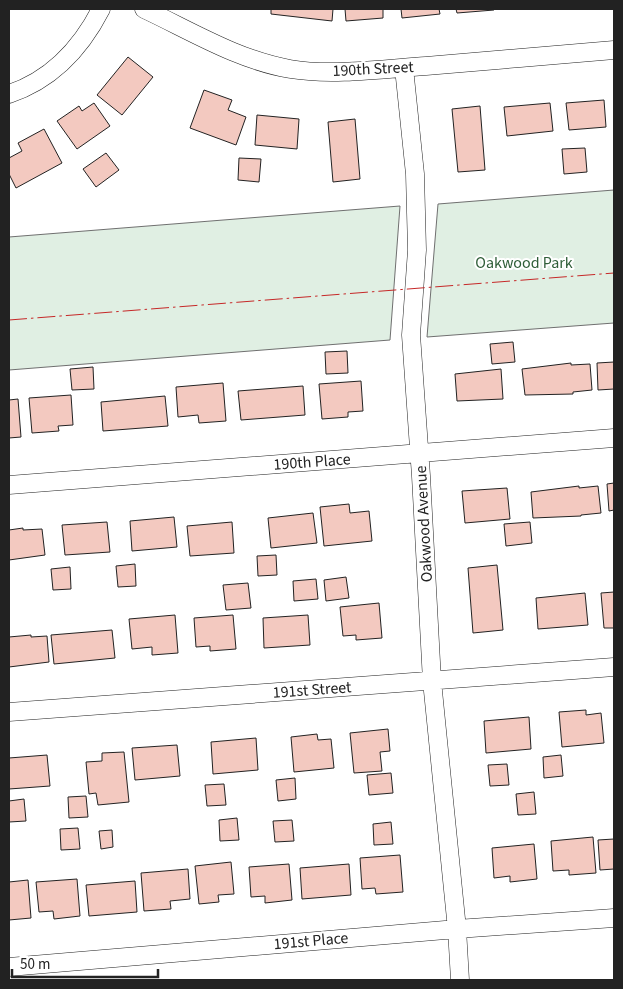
<svg xmlns="http://www.w3.org/2000/svg" width="623" height="989" viewBox="0 0 623 989" font-family="'Source Sans 3',sans-serif">
  <style>
    .green { fill: #e0efe3; stroke: #6f6f6f }
    .building { fill: #f3c9c0; stroke: #222 }
    .lines { fill: none; stroke-linecap: round; stroke-linejoin: round }
    .street-casing { stroke: #222; stroke-width: 19 }
    .street { stroke: #fff; stroke-width: 18 }
    .power { stroke: #c62828; stroke-width: 1; stroke-dasharray: 18 4 2.5 4; stroke-linecap: butt }
    .labels { text-anchor: middle; dominant-baseline: central; stroke-width: 4; stroke-linejoin: round; paint-order: stroke }
    .street-label { font-size: 16px; fill: #222; stroke: #fff }
    .park-label { font-size: 16px; fill: #2f5e38; stroke: #fff }
  </style>
  <rect width="100%" height="100%" fill="#fff"/>
  <path class="green" d="M 614,190 L 614,323 L 427,337 L 438,204 Z
    M 400,206 L 390,340 L 9,370 L 9,237 Z"/>
  <path class="building" d="M 271,9 L 333,9 L 332,21 L 271,14 Z
    M 345,9 L 383,9 L 383,18 L 346,21 Z
    M 401,9 L 439,9 L 440,14 L 402,18 Z
    M 456,9 L 494,9 L 494,10 L 457,13 Z
    M 128,57 L 153,77 L 122,115 L 97,95 Z
    M 204,90 L 232,100 L 228,110 L 246,117 L 236,145 L 190,128 Z
    M 604,100 L 606,127 L 569,130 L 566,103 Z
    M 94,103 L 110,126 L 77,149 L 57,121 L 79,106 L 82,111 Z
    M 550,103 L 553,131 L 507,136 L 504,107 Z
    M 480,106 L 485,170 L 458,172 L 452,109 Z
    M 257,115 L 299,119 L 297,149 L 255,145 Z
    M 355,119 L 360,179 L 333,182 L 328,122 Z
    M 44,129 L 62,163 L 16,188 L 9,174 L 9,158 L 22,151 L 18,143 Z
    M 585,148 L 587,172 L 564,174 L 562,149 Z
    M 106,153 L 119,170 L 96,187 L 83,169 Z
    M 239,158 L 261,159 L 259,182 L 238,180 Z
    M 513,342 L 515,362 L 492,364 L 490,344 Z
    M 347,351 L 348,373 L 326,374 L 325,352 Z
    M 614,362 L 614,389 L 598,390 L 597,363 Z
    M 571,363 L 571,365 L 590,364 L 592,390 L 573,392 L 573,394 L 525,395 L 522,369 Z
    M 93,367 L 94,389 L 72,390 L 70,369 Z
    M 501,369 L 503,399 L 457,401 L 455,374 Z
    M 361,381 L 363,411 L 348,412 L 348,417 L 322,419 L 319,384 Z
    M 223,383 L 226,421 L 199,423 L 198,415 L 178,417 L 176,387 Z
    M 303,386 L 305,415 L 241,420 L 238,391 Z
    M 71,395 L 73,425 L 58,426 L 59,431 L 32,433 L 29,398 Z
    M 165,396 L 168,426 L 103,431 L 101,402 Z
    M 18,399 L 21,437 L 9,438 L 9,400 Z
    M 614,483 L 614,510 L 609,511 L 607,484 Z
    M 579,486 L 579,488 L 598,486 L 601,513 L 581,515 L 581,516 L 533,518 L 531,492 Z
    M 507,488 L 510,519 L 465,523 L 462,491 Z
    M 349,504 L 350,513 L 369,511 L 372,541 L 324,546 L 320,507 Z
    M 313,513 L 317,543 L 271,548 L 268,518 Z
    M 174,517 L 177,547 L 132,551 L 130,521 Z
    M 107,522 L 110,552 L 65,555 L 62,525 Z
    M 232,522 L 234,553 L 190,556 L 187,526 Z
    M 530,522 L 532,543 L 506,546 L 504,524 Z
    M 23,528 L 23,530 L 42,529 L 45,555 L 9,560 L 9,530 Z
    M 276,555 L 277,575 L 258,576 L 257,556 Z
    M 135,564 L 136,586 L 118,587 L 116,566 Z
    M 497,565 L 503,630 L 473,633 L 468,568 Z
    M 70,567 L 71,589 L 53,590 L 51,569 Z
    M 346,577 L 349,598 L 326,601 L 324,580 Z
    M 316,579 L 318,599 L 294,601 L 293,581 Z
    M 248,583 L 251,608 L 226,610 L 223,585 Z
    M 614,592 L 614,628 L 604,628 L 601,593 Z
    M 585,593 L 588,625 L 538,629 L 536,598 Z
    M 379,603 L 382,638 L 356,640 L 356,635 L 343,636 L 340,607 Z
    M 175,615 L 178,653 L 152,655 L 152,647 L 132,649 L 129,619 Z
    M 233,615 L 236,649 L 210,651 L 210,646 L 196,647 L 194,618 Z
    M 308,615 L 310,645 L 264,648 L 263,618 Z
    M 112,630 L 115,658 L 54,664 L 51,635 Z
    M 31,635 L 31,637 L 47,636 L 49,662 L 9,667 L 9,637 Z
    M 586,710 L 586,715 L 601,713 L 604,743 L 562,747 L 559,712 Z
    M 529,717 L 531,749 L 486,753 L 484,721 Z
    M 388,729 L 390,751 L 380,752 L 382,771 L 354,773 L 350,733 Z
    M 317,734 L 318,740 L 331,739 L 334,768 L 294,772 L 291,737 Z
    M 256,738 L 258,770 L 213,774 L 211,742 Z
    M 177,745 L 180,776 L 135,780 L 132,748 Z
    M 124,752 L 129,802 L 98,805 L 96,793 L 89,794 L 86,762 L 102,761 L 102,753 Z
    M 47,755 L 50,786 L 9,789 L 9,758 Z
    M 561,755 L 563,776 L 544,778 L 543,757 Z
    M 507,764 L 509,785 L 490,786 L 488,765 Z
    M 391,773 L 393,793 L 369,795 L 367,775 Z
    M 295,778 L 296,799 L 278,801 L 276,780 Z
    M 224,784 L 226,805 L 207,806 L 205,785 Z
    M 534,792 L 536,814 L 518,815 L 516,794 Z
    M 86,796 L 88,817 L 69,818 L 68,797 Z
    M 24,799 L 26,821 L 9,822 L 9,801 Z
    M 237,818 L 239,840 L 220,841 L 219,820 Z
    M 292,820 L 294,841 L 275,842 L 273,821 Z
    M 391,822 L 393,844 L 374,845 L 373,824 Z
    M 78,828 L 80,849 L 61,850 L 60,829 Z
    M 112,830 L 113,847 L 101,849 L 99,831 Z
    M 593,837 L 596,873 L 569,875 L 569,870 L 553,871 L 551,841 Z
    M 614,839 L 614,869 L 600,870 L 598,840 Z
    M 534,844 L 537,879 L 510,882 L 510,876 L 494,878 L 492,848 Z
    M 400,855 L 403,892 L 376,894 L 375,888 L 362,889 L 360,858 Z
    M 231,862 L 234,894 L 218,895 L 219,902 L 199,904 L 195,866 Z
    M 289,864 L 292,900 L 265,903 L 265,896 L 251,897 L 249,867 Z
    M 349,864 L 351,895 L 302,899 L 300,868 Z
    M 188,869 L 190,899 L 170,901 L 171,909 L 144,911 L 141,873 Z
    M 77,879 L 80,916 L 54,919 L 53,911 L 39,912 L 36,882 Z
    M 28,880 L 31,918 L 9,920 L 9,882 Z
    M 135,881 L 137,912 L 89,916 L 86,885 Z"/>
  <g class="lines">
    <g class="street-casing">
      <path id="street" d="M 144,9 C 191,31 238,60 290,69 C 331,76 384,69 426,66 C 489,61 551,55 614,50
        M 404,68 L 415,174 L 417,250 L 411,335 L 421,476 L 432,681 L 457,929 L 460,980
        M 9,94 C 51,80 81,48 101,9
        M 9,485 L 614,438
        M 9,712 L 614,667
        M 9,967 L 457,929 L 614,918"/>
    </g>
    <use href="#street" class="street"/>
    <path class="power" d="M 9,320 L 614,273"/>
  </g>
  <g class="labels">
    <g class="street-label">
      <text transform="translate(373 69) rotate(-3)">190th Street</text>
      <text transform="translate(312 462) rotate(-4)">190th Place</text>
      <text transform="translate(424 524) rotate(-93)">Oakwood Avenue</text>
      <text transform="translate(312 690) rotate(-4)">191st Street</text>
      <text transform="translate(311 941) rotate(-5)">191st Place</text>
    </g>
    <g class="park-label">
      <text x="524" y="263">Oakwood Park</text>
    </g>
  </g>
  <rect width="623" height="989" fill="none" stroke="#222222" stroke-width="20"/>
  <path d="M12 969v8h146v-8" fill="none" stroke="#222222" stroke-width="2.5"/>
  <text x="20" y="969" font-size="15" fill="#222222" stroke="#ffffff" stroke-width="4" paint-order="stroke">50 m</text>
</svg>
